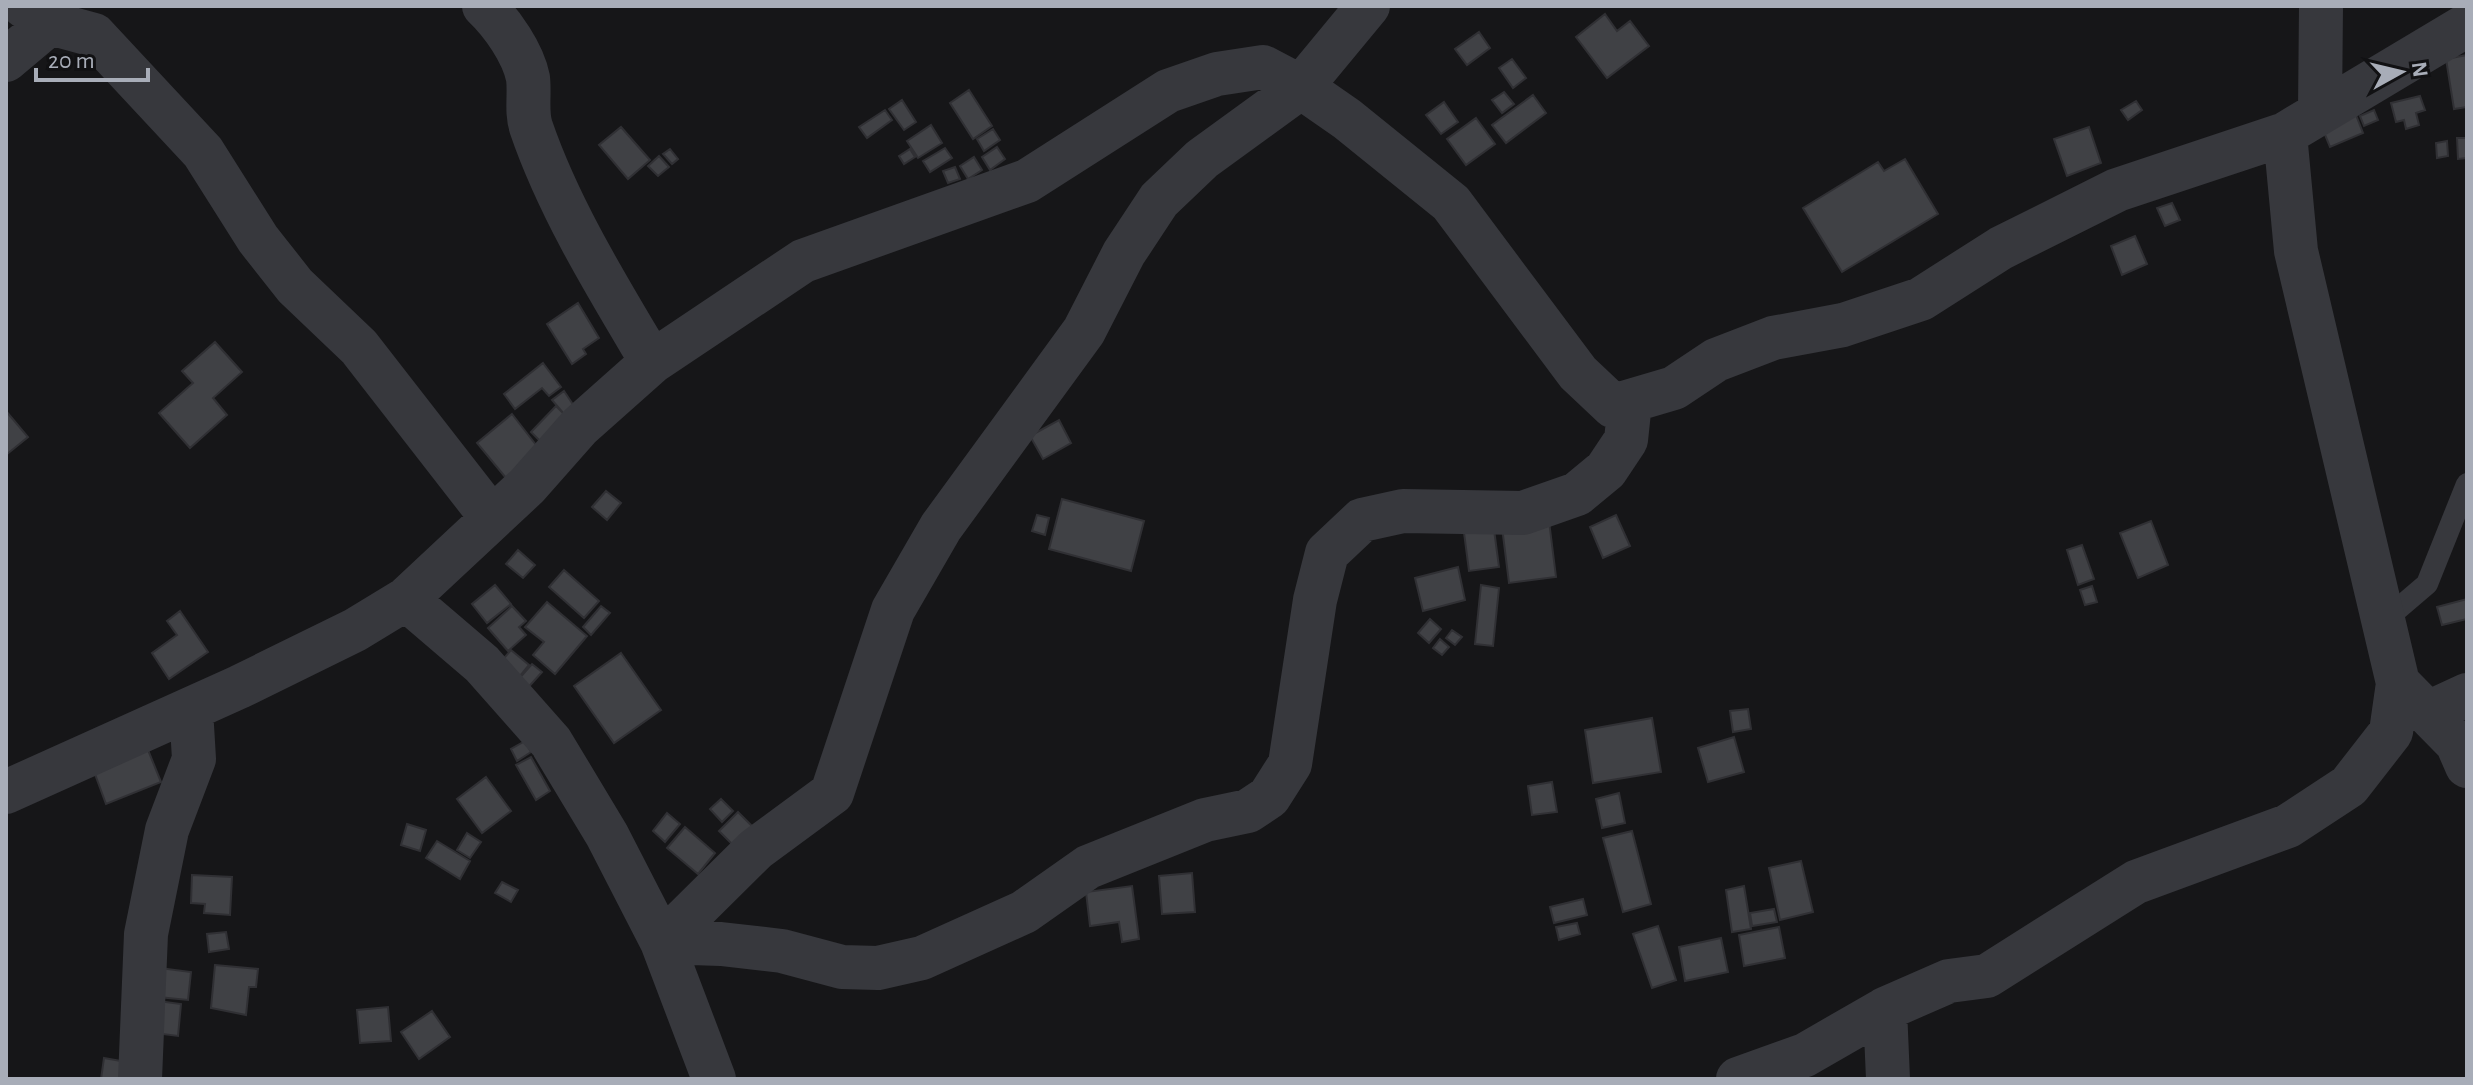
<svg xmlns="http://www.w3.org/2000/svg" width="2473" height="1085" viewBox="0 0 2473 1085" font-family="'Alegreya Sans',sans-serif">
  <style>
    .building { fill: #404145; stroke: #303034; stroke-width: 2 }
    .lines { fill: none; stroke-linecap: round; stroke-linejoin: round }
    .service { stroke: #37383d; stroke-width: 22 }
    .minor { stroke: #37383d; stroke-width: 44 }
  </style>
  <rect width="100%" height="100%" fill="#161618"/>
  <path class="building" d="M 1605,14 L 1617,31 L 1630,21 L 1649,46 L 1607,78 L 1576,37 Z
    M 1479,32 L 1490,48 L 1467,65 L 1455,49 Z
    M 2467,55 L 2467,107 L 2454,109 L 2446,59 Z
    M 1512,59 L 1526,78 L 1513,88 L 1499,68 Z
    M 969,90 L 992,126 L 973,139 L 950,103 Z
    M 1504,92 L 1514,104 L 1502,113 L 1492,100 Z
    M 1533,95 L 1546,113 L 1506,143 L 1492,125 Z
    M 2420,96 L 2425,110 L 2416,113 L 2419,125 L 2406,129 L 2404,120 L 2396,122 L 2391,103 Z
    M 902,100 L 916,122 L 904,130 L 889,109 Z
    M 2136,101 L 2142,110 L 2128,120 L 2121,110 Z
    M 1444,102 L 1458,122 L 1441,134 L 1426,115 Z
    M 885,110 L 892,120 L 867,138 L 859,127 Z
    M 2354,110 L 2363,133 L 2330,147 L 2321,125 Z
    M 2374,110 L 2378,120 L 2364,126 L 2360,116 Z
    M 1476,118 L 1495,144 L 1466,165 L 1447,139 Z
    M 931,125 L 942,143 L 918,158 L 907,141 Z
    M 621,127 L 650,160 L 628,179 L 599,145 Z
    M 2089,127 L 2101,163 L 2067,176 L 2054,139 Z
    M 993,129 L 1000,140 L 984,151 L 977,139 Z
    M 2457,138 L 2467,138 L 2467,158 L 2458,159 Z
    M 2447,141 L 2448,156 L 2437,158 L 2436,143 Z
    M 997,147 L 1005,159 L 990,170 L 982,157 Z
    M 945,148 L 952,158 L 930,172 L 923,161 Z
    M 670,149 L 678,159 L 672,164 L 663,154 Z
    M 910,149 L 915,157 L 904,164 L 899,156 Z
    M 659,156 L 669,167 L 658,176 L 648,166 Z
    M 974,157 L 982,170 L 968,179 L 960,166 Z
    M 1905,159 L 1938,214 L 1842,272 L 1803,208 L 1878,162 L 1884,171 Z
    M 955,167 L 960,179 L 948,183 L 943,171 Z
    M 2172,203 L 2180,220 L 2165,226 L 2157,208 Z
    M 2135,236 L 2147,264 L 2122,275 L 2111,246 Z
    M 578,303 L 599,338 L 583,349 L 586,354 L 572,364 L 547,324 Z
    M 215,342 L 242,372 L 213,398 L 227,415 L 190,448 L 159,413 L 193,383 L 182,371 Z
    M 543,363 L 561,387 L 549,396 L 542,388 L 515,409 L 504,394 Z
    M 564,391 L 574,406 L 564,414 L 552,400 Z
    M 556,406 L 571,421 L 546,447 L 531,432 Z
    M 6,411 L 28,437 L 6,455 Z
    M 512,414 L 540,450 L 506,478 L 477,443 Z
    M 1059,420 L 1071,443 L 1043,459 L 1030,436 Z
    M 606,491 L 621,503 L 607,520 L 592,507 Z
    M 1062,499 L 1144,521 L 1131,571 L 1049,549 Z
    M 1037,515 L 1049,518 L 1045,535 L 1032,531 Z
    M 1616,515 L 1630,546 L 1603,558 L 1590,527 Z
    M 1549,521 L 1556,577 L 1509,583 L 1502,527 Z
    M 2151,521 L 2168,565 L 2138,578 L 2120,533 Z
    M 1493,522 L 1499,567 L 1469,571 L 1463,525 Z
    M 2082,545 L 2094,579 L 2078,585 L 2067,550 Z
    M 518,550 L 535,565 L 523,578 L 506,564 Z
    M 1458,567 L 1465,600 L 1423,611 L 1415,578 Z
    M 564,570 L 599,601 L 584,618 L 549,587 Z
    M 495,585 L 511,604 L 487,623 L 472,604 Z
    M 1481,585 L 1499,588 L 1493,646 L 1475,644 Z
    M 2092,586 L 2097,602 L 2085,605 L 2080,590 Z
    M 2467,599 L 2467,619 L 2442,625 L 2437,607 Z
    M 547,602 L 587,636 L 555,674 L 533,655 L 544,642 L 525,627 Z
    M 512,606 L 526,621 L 519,627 L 526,635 L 508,651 L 488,628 Z
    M 601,606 L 610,613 L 591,635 L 583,627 Z
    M 180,611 L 208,652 L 169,679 L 152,653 L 177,635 L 167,621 Z
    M 1430,619 L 1441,629 L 1429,643 L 1418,633 Z
    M 1452,630 L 1462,637 L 1455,645 L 1446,638 Z
    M 1440,639 L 1449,647 L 1442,655 L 1433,648 Z
    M 511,650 L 529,665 L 516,681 L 498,665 Z
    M 621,653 L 661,710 L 614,743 L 574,686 Z
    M 532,664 L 542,672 L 525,691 L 516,682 Z
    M 1748,709 L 1751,729 L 1733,732 L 1730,711 Z
    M 1652,718 L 1661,772 L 1593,783 L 1585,730 Z
    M 1734,737 L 1744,772 L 1708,782 L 1698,748 Z
    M 525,741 L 531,752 L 517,761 L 511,749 Z
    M 146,745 L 161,782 L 106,804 L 92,766 Z
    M 531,757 L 550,791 L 536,800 L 516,765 Z
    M 486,777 L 511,811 L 482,833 L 457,799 Z
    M 1552,782 L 1557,812 L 1532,815 L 1528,786 Z
    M 1619,793 L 1625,823 L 1602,828 L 1596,799 Z
    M 721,799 L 733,811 L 722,822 L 710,809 Z
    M 738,812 L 753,827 L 734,846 L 719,831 Z
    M 667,813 L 680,824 L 665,842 L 653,831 Z
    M 407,824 L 426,830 L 420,851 L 401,845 Z
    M 685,827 L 715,853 L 698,874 L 667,848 Z
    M 1632,831 L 1651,904 L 1623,912 L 1603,838 Z
    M 467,833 L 481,842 L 470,858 L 457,850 Z
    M 437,841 L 470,861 L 460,879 L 426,858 Z
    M 1801,861 L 1813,912 L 1780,920 L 1769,868 Z
    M 1192,873 L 1195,912 L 1162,914 L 1159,876 Z
    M 192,875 L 232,877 L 230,915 L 204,913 L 205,904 L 191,903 Z
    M 502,882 L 518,890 L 511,902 L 495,893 Z
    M 1132,886 L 1139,939 L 1122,942 L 1119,922 L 1090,926 L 1086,892 Z
    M 1744,886 L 1751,929 L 1732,932 L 1726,890 Z
    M 1583,899 L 1587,915 L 1554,923 L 1550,907 Z
    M 1774,909 L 1777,922 L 1752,926 L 1750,913 Z
    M 1577,923 L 1580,934 L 1559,940 L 1556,927 Z
    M 1658,926 L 1676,980 L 1652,988 L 1633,934 Z
    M 1779,927 L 1785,958 L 1744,966 L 1739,935 Z
    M 226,932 L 229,949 L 209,952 L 207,934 Z
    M 1721,938 L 1728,972 L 1685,981 L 1679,947 Z
    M 215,965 L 258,969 L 256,987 L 249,987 L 246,1015 L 211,1008 Z
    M 152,967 L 191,972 L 188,1000 L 158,997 Z
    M 158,1001 L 181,1004 L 178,1036 L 154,1033 Z
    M 388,1007 L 391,1041 L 360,1043 L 357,1010 Z
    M 432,1011 L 450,1037 L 419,1059 L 401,1032 Z
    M 104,1058 L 138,1064 L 135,1079 L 101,1079 Z"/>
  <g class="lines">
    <path class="service" d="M 2386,619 L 2427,584 L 2467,484"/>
    <path class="minor" d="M 24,6 L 50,23 L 94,35 L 203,152 L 258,239 L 295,286 L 359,347 L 492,518
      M 484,6 C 502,23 523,53 528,78 C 530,94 526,112 531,127 C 559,209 608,288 652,362
      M 1368,6 L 1301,87 L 1202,159 L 1159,200 L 1124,253 L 1084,331 L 941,527 L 893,610 L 832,793 L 756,849 L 662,942 L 721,944 L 782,951 L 842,967 L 878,968 L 922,958 L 1024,912 L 1088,867 L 1205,820 L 1248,811 L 1269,797 L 1290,764 L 1315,600 L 1327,553 L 1362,520 L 1403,511 L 1523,513 L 1577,494 L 1606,470 L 1626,440 L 1630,402
      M 6,60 L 50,23
      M 2320,110 L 2321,6
      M 2285,134 L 2296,251 L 2398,683 L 2457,743 L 2467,766
      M 406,599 L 482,664 L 551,742 L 607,835 L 662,942 L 714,1079
      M 2428,713 L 2467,695
      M 6,792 L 239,687 L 355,630 L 406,599 L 527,486 L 580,426 L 652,362 L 803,261 L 1027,181 L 1168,91 L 1217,74 L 1263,67 L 1301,87 L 1347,119 L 1451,203 L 1578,373 L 1613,406 L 1674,388 L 1716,360 L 1773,338 L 1843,325 L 1921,299 L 2001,248 L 2117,190 L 2285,134 L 2467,25
      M 140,1079 L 146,934 L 167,830 L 194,759 L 191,709
      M 1738,1079 L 1805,1055 L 1885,1009
      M 1888,1079 L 1885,1009 L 1949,981 L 1987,976 L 2136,882 L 2288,826 L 2349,786 L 2391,732 L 2398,683"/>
  </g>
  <rect width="2473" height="1085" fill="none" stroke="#a8adb8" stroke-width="16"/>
  <g transform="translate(2401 72) rotate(82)" stroke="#111113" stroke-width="6" paint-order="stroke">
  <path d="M0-6L14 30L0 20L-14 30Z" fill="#a8adb8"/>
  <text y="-12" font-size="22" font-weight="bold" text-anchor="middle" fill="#a8adb8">N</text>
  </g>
  <path d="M36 68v12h112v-12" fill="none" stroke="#a8adb8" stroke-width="4"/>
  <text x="48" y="68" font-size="24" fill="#a8adb8" stroke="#111113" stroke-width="6" paint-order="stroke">20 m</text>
</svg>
